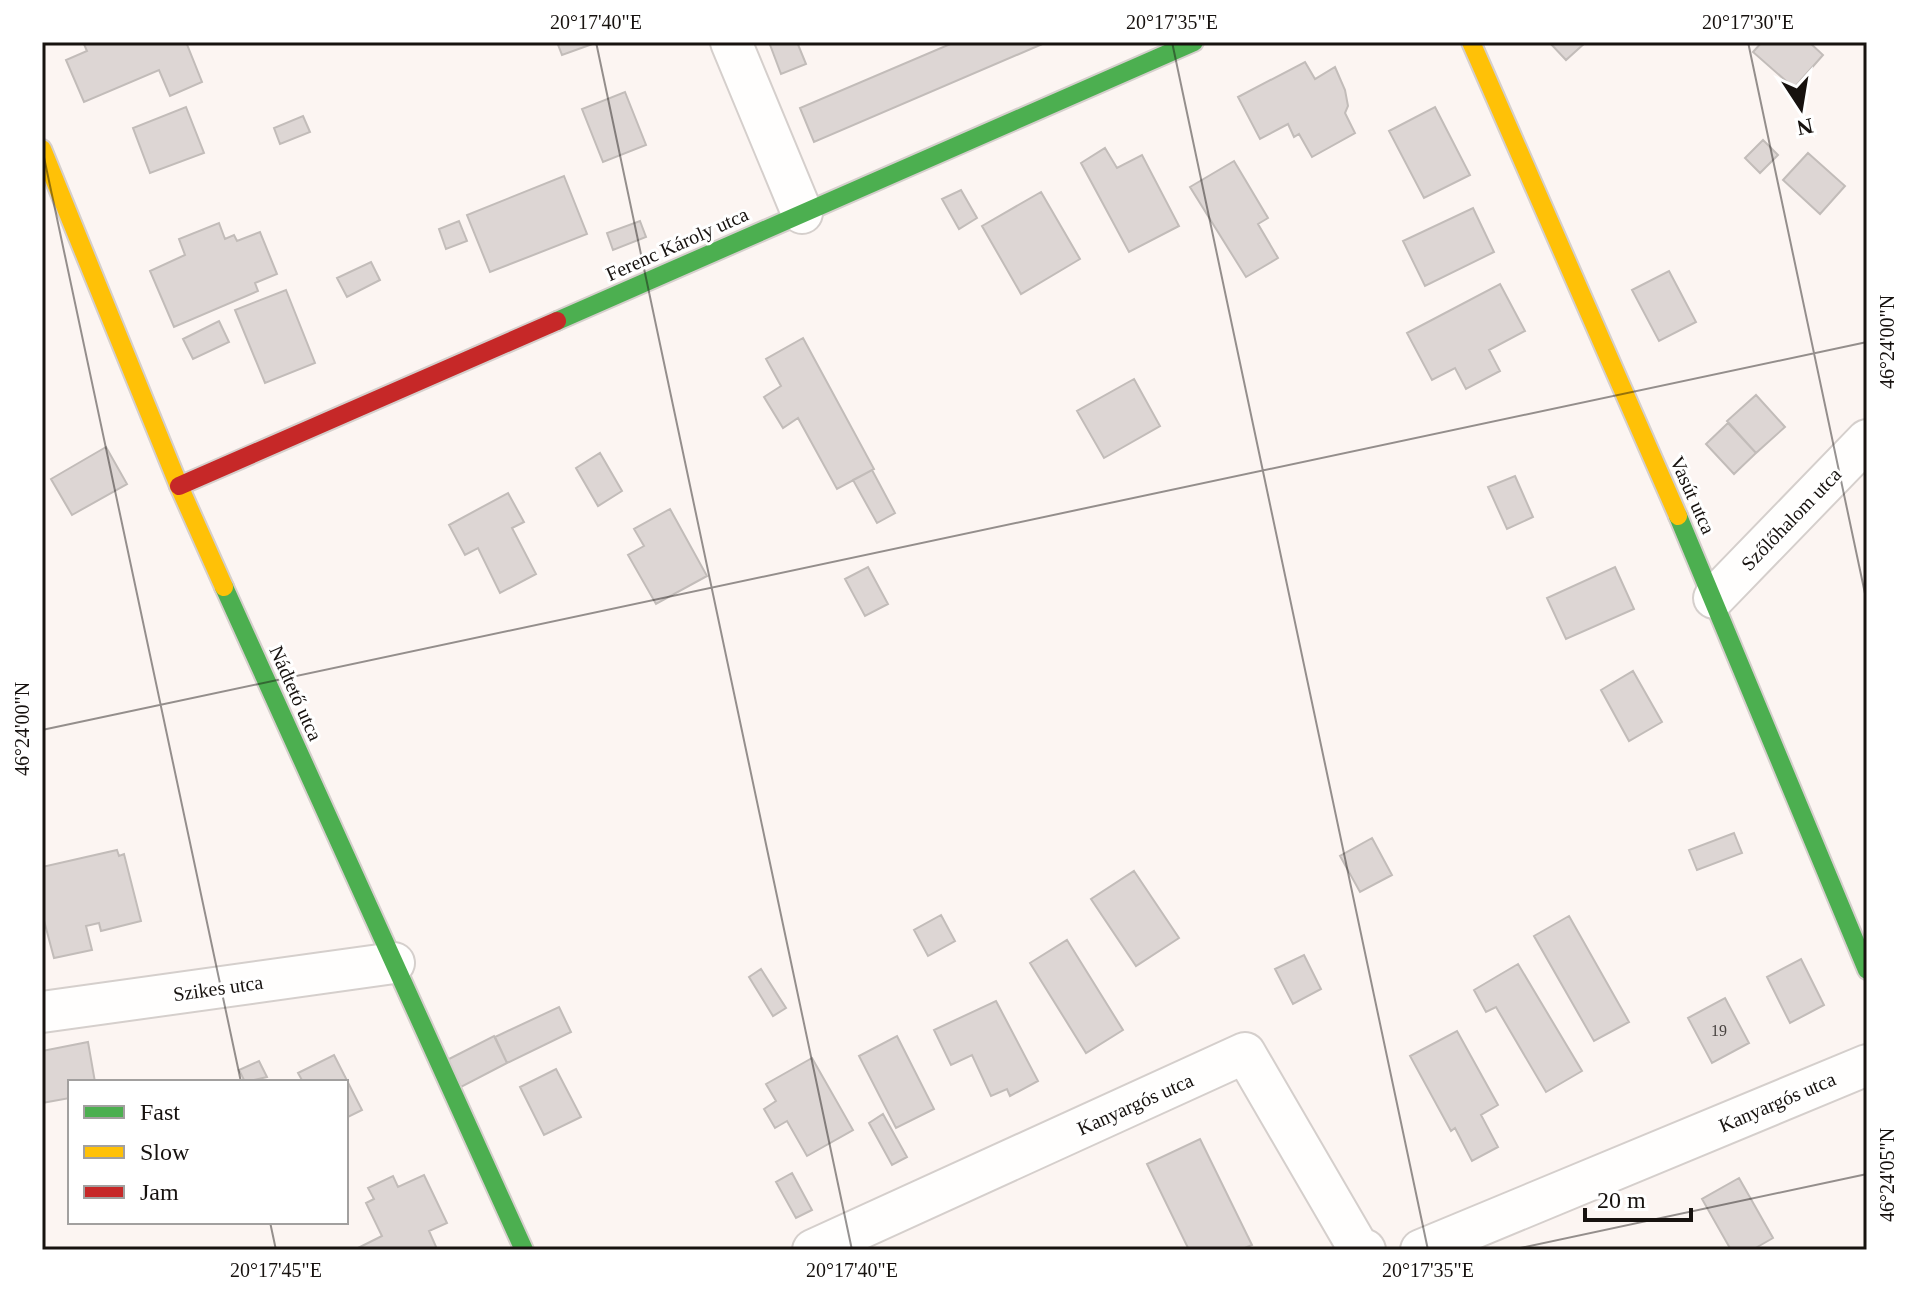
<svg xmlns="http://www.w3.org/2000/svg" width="1909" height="1292" viewBox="0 0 1909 1292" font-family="Georgia,serif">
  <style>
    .building { fill: #ddd6d4; stroke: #c2bcb9; stroke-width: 2 }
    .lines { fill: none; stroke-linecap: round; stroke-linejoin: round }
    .street-casing { stroke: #d5cfcc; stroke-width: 44 }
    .fast-casing { stroke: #d5cfcc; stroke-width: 22 }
    .slow-casing { stroke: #d5cfcc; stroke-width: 22 }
    .jam-casing { stroke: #d5cfcc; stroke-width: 22 }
    .street { stroke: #fffefd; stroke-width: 40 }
    .fast { stroke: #4caf50; stroke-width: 18 }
    .slow { stroke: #ffc107; stroke-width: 18 }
    .jam { stroke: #c62828; stroke-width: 18 }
    .ticks { fill: none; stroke: #17120f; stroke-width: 2; stroke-opacity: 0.45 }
    .labels { text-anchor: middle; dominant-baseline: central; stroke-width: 6; stroke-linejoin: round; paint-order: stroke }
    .number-label { font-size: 16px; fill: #484340 }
    .street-label { font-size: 20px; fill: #17120f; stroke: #fff }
    .neatline { fill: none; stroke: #17120f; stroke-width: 3 }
    .ticks-label { font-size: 20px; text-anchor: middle; fill: #17120f }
  </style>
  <rect width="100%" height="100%" fill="#fcf5f2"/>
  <path class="building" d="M 83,42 L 186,42 L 202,82 L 170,96 L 159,70 L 84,102 L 66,60 L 87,51 Z
    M 557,42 L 598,42 L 562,55 Z
    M 769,42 L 797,42 L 806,64 L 781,74 Z
    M 955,42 L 1047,42 L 814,142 L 800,108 Z
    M 1549,42 L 1586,42 L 1566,60 Z
    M 1762,42 L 1809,42 L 1823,55 L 1794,88 L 1753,52 Z
    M 1305,62 L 1315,79 L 1335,67 L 1345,90 L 1348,106 L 1345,113 L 1355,133 L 1312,157 L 1299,134 L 1294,137 L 1288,124 L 1260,139 L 1238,97 Z
    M 625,92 L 646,145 L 603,162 L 582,109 Z
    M 186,107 L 204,153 L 150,173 L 133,128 Z
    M 1435,107 L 1470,175 L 1424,198 L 1389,131 Z
    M 303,116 L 310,132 L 280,144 L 274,128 Z
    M 1763,140 L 1778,155 L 1760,173 L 1745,158 Z
    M 1105,148 L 1117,168 L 1142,155 L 1179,226 L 1129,252 L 1081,163 Z
    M 1808,153 L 1845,186 L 1820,214 L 1783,180 Z
    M 1234,161 L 1268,218 L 1258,224 L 1278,258 L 1246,277 L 1190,187 Z
    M 564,176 L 587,234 L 490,272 L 467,215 Z
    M 961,190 L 977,218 L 959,229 L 942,199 Z
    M 1041,192 L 1080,259 L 1021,294 L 982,226 Z
    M 1473,208 L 1494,252 L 1425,286 L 1403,241 Z
    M 459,221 L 467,241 L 446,249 L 439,229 Z
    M 640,221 L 646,237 L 613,250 L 607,233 Z
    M 219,223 L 225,239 L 234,235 L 237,241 L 260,232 L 277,274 L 255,283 L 258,291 L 174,327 L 150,271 L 185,255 L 179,239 Z
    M 371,262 L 380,280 L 347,297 L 337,278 Z
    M 1669,271 L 1696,322 L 1659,341 L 1632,290 Z
    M 1500,284 L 1525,331 L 1489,350 L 1500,371 L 1466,389 L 1455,368 L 1432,380 L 1407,333 Z
    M 286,290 L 315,363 L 265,383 L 235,310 Z
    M 219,321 L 229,342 L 193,359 L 183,339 Z
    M 803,338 L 874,469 L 837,489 L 798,418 L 783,428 L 764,397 L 781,386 L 766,359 Z
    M 1134,379 L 1160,426 L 1104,458 L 1077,411 Z
    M 1756,395 L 1785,427 L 1756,453 L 1727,421 Z
    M 1728,423 L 1756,453 L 1734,474 L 1706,444 Z
    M 106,447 L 127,484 L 72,515 L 51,479 Z
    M 600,453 L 622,491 L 598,506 L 576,468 Z
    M 872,470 L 895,513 L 877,523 L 853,480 Z
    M 1515,476 L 1533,517 L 1507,529 L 1488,487 Z
    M 508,493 L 524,522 L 512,528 L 536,574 L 500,593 L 478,548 L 465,555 L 449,525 Z
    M 670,509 L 707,576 L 656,604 L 628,555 L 644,546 L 634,529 Z
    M 868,567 L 888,604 L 865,616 L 845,579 Z
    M 1615,567 L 1634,609 L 1566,639 L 1547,598 Z
    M 1633,671 L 1662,722 L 1629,741 L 1601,690 Z
    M 1734,833 L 1742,853 L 1697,870 L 1689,850 Z
    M 1372,838 L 1392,875 L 1360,892 L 1340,856 Z
    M 117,850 L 119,856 L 124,854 L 141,921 L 101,931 L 99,923 L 86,926 L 92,950 L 54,958 L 42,913 L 42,867 Z
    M 1134,871 L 1179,938 L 1136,966 L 1091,899 Z
    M 941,915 L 955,941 L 928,956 L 914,930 Z
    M 1569,916 L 1629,1022 L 1594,1041 L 1534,936 Z
    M 1067,940 L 1123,1030 L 1086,1053 L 1030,963 Z
    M 1304,955 L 1321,989 L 1293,1004 L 1275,969 Z
    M 1801,959 L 1824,1005 L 1790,1023 L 1767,977 Z
    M 1518,964 L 1582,1071 L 1546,1092 L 1496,1007 L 1486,1012 L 1474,990 Z
    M 761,969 L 786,1008 L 773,1016 L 749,977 Z
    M 1725,998 L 1749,1043 L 1712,1063 L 1688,1018 Z
    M 996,1001 L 1038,1081 L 1010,1096 L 1007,1089 L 991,1096 L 972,1055 L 951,1065 L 934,1030 Z
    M 559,1007 L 571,1032 L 507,1063 L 495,1037 Z
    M 1457,1031 L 1498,1105 L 1481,1115 L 1498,1147 L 1472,1161 L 1455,1128 L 1451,1131 L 1410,1056 Z
    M 494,1036 L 507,1063 L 461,1087 L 447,1060 Z
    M 897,1036 L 934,1109 L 896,1128 L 859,1056 Z
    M 88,1042 L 95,1082 L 70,1082 L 70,1098 L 42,1103 L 42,1051 Z
    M 334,1055 L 362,1110 L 346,1118 L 346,1082 L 303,1082 L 298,1073 Z
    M 812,1058 L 853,1130 L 807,1156 L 787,1121 L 775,1128 L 764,1109 L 776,1101 L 766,1084 Z
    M 259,1061 L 267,1077 L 245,1082 L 239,1070 Z
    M 556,1069 L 581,1117 L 544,1135 L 520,1087 Z
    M 883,1114 L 907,1157 L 892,1165 L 869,1123 Z
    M 1200,1139 L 1252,1245 L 1240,1250 L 1189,1250 L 1147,1164 Z
    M 792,1173 L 812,1210 L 796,1218 L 776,1182 Z
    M 424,1175 L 447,1223 L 429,1231 L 437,1249 L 354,1250 L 382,1236 L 366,1203 L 374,1199 L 368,1188 L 393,1176 L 398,1187 Z
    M 1739,1178 L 1773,1238 L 1752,1250 L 1731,1250 L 1702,1199 Z"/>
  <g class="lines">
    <g class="street-casing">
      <path id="street" d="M 731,42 L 802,213
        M 1714,598 L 1867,440
        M 42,1012 L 394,963
        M 813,1250 L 1245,1053 L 1359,1249 L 1365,1250
        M 1421,1250 L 1867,1065"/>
    </g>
    <g class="fast-casing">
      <path id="fast" d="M 557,321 L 1194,42
        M 1678,516 L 1867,970
        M 224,587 L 524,1250"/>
    </g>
    <g class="slow-casing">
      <path id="slow" d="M 1471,42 L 1678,516
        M 42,149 L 179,486 L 224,587"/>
    </g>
    <g class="jam-casing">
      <path id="jam" d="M 179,486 L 557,321"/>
    </g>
    <use href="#street" class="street"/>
    <use href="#fast" class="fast"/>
    <use href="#slow" class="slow"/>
    <use href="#jam" class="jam"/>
  </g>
  <path class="ticks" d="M 596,42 L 852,1250M 1172,42 L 1428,1250M 1748,42 L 1867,603M 42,148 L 241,1082M 42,730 L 1867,342M 270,1222 L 276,1250M 1511,1250 L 1867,1174"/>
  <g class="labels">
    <g class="number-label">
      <text x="1719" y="1030">19</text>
    </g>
    <g class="street-label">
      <text transform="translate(677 244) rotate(-24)">Ferenc Károly utca</text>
      <text transform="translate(1693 495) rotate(66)">Vasút utca</text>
      <text transform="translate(1791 519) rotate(-46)">Szőlőhalom utca</text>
      <text transform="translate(296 693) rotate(66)">Nádtető utca</text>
      <text transform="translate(218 988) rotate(-8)">Szikes utca</text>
      <text transform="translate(1777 1102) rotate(-23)">Kanyargós utca</text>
      <text transform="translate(1135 1104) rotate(-24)">Kanyargós utca</text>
    </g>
  </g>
  <rect width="1909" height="1292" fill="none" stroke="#ffffff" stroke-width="88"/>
  <rect x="68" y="1080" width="280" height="144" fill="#ffffff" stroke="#a2a09f" stroke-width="2"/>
  <rect x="84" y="1106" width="40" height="12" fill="#4caf50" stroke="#a2a09f" stroke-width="2"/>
  <text x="140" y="1120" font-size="24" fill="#17120f">Fast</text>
  <rect x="84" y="1146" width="40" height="12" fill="#ffc107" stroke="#a2a09f" stroke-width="2"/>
  <text x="140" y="1160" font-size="24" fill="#17120f">Slow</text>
  <rect x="84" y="1186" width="40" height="12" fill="#c62828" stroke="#a2a09f" stroke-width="2"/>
  <text x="140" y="1200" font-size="24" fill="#17120f">Jam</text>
  <g transform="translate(1801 108) rotate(168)" stroke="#ffffff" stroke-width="6" paint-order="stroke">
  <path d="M0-6L14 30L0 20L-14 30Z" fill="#17120f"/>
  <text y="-12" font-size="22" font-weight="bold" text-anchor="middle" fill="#17120f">N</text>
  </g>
  <path d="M1585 1208v12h106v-12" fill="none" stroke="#17120f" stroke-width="4"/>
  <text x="1597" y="1208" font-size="24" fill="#17120f" stroke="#ffffff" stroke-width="6" paint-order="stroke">20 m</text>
  <rect x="44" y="44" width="1821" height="1204" class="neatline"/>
  <g class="ticks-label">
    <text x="596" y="29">20°17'40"E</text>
    <text x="1172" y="29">20°17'35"E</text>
    <text x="1748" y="29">20°17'30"E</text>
    <text transform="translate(1887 342) rotate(-90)" y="7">46°24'00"N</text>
    <text transform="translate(22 729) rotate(-90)" y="7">46°24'00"N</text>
    <text transform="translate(1887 1175) rotate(-90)" y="7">46°24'05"N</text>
    <text x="276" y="1277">20°17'45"E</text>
    <text x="852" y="1277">20°17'40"E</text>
    <text x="1428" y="1277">20°17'35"E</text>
  </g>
</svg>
